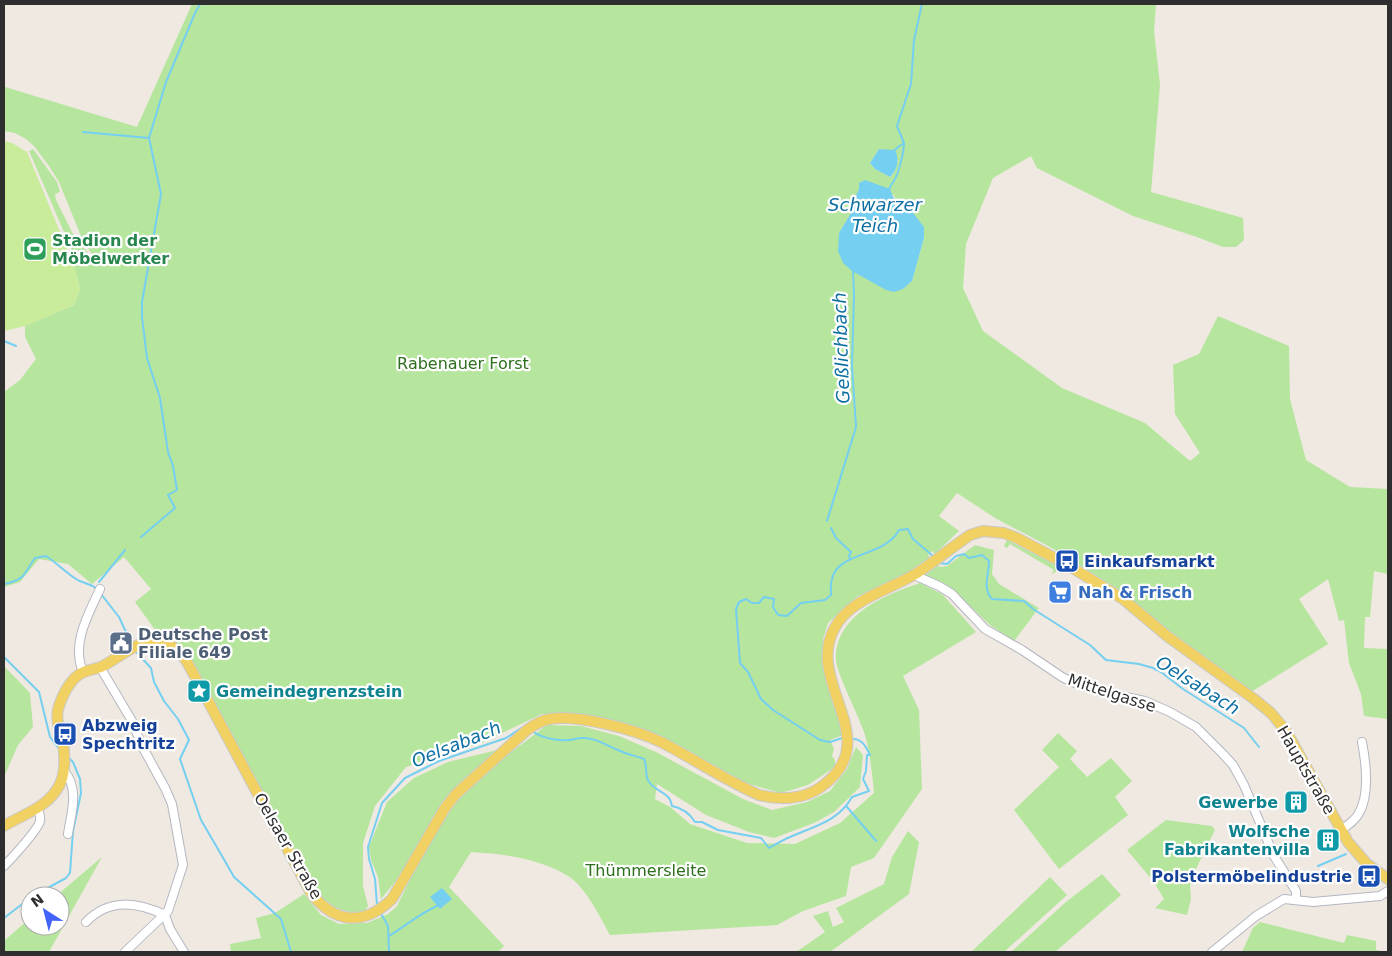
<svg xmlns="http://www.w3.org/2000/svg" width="1392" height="956" viewBox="0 0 1392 956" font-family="'DejaVu Sans',sans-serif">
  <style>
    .green { fill: #b6e59e; fill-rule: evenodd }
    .pitch { fill: #c9ec9a }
    .water { fill: #75cff0 }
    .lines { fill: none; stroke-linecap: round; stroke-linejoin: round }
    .stream { stroke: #75cff0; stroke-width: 2 }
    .minor-casing { stroke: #b4b7c1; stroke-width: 10 }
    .major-casing { stroke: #c9c9c9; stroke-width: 12 }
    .minor { stroke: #fff; stroke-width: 8 }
    .major { stroke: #f2d163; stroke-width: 10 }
    .labels { text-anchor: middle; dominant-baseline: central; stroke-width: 4.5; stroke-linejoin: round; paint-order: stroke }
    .leisure-label { font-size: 16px; font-weight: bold; fill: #27864d; stroke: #fff; text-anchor: start }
    .park-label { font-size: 16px; fill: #2c6e1b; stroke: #fff }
    .transit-label { font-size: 16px; font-weight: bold; fill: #164399; stroke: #fff; text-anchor: start }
    .shop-label { font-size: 16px; font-weight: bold; fill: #366cbe; stroke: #fff; text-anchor: start }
    .service-label { font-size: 16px; font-weight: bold; fill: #4e5e75; stroke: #fff; text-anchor: start }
    .culture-label { font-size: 16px; font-weight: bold; fill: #0d838f; stroke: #fff; text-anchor: end }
    .street-label { font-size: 16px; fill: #2e2e2e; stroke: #fff }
    .water-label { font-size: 18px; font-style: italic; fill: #0d6fa3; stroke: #fff }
  </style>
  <rect width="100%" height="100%" fill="#efe9e1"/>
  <path class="green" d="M 192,4 L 1156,4 L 1154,31 L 1160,85 L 1151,192 L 1243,218 L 1244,240 L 1236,247 L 1223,247 L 1197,237 L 1133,216 L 1037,168 L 1031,156 L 993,178 L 966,244 L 963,288 L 983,331 L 1062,388 L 1145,423 L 1190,461 L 1200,453 L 1175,414 L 1173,365 L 1199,354 L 1218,316 L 1289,346 L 1290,399 L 1306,460 L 1350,487 L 1388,489 L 1388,574 L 1374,571 L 1370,617 L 1365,617 L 1364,648 L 1388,649 L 1388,719 L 1364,716 L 1361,694 L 1349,663 L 1344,620 L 1339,621 L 1328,579 L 1299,599 L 1328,644 L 1251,692 L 1165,630 L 1150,615 L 1121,591 L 1050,547 L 995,518 L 957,493 L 939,516 L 959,531 L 935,554 L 932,551 L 928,555 L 930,557 L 897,580 L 858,596 L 828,623 L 823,639 L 823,667 L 843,735 L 830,740 L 834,749 L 832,756 L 835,760 L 835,767 L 808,785 L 781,793 L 742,782 L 650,732 L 597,719 L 542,714 L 481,743 L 406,767 L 375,806 L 363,843 L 363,886 L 368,906 L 364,912 C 341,914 331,906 314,891 L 190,665 L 163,641 L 135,602 L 151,589 L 124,557 L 92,584 L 68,564 L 39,559 L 20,582 L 4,587 L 4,392 L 20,380 L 36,359 L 25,337 L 25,326 L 74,305 L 80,289 L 74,266 L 77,262 L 29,151 L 33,149 L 57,182 L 60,192 L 55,194 L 56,200 L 73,234 L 91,257 L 94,257 L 83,241 L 59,182 L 49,166 L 34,146 L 26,139 L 15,133 L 4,131 L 4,88 L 5,87 L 137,127 ZM 879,149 L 898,160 L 894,173 L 890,177 L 875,169 L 870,163 ZM 859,183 L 894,195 L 896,204 L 901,205 L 924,238 L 912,281 L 903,289 L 839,233 L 851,213 L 852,204 L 859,189 Z
    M 1007,540 L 1056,565 L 1056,572 L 1051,574 L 1054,570 L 1010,544 L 1007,548 L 1004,546 Z
    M 975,545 L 994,550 L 992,574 L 999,584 L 1039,608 L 1014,641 L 990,625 L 949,586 L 923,577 L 937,565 L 940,567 L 947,566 Z
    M 920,583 L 942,594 L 976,632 L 903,676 L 919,710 L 922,789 L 874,858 L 851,867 L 846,896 L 803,911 L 777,925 L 610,935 C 600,917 585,886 568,876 C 539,858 504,854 471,852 L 449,887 L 504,946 L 498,952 L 231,952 L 230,944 L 261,938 L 256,918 L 275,913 L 304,894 L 321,915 L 339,924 L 367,923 L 388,914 L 397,906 L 416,867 L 452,806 L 477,778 L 547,725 L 581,726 L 619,736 L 656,752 L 743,799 L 772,810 L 807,802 L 830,791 L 847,769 L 856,747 L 863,755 L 860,787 L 834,812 L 814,823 L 774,838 L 749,832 L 706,815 L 657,784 L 655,799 L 670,807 L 690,824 L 747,843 L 795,844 L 840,823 L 874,793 C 872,772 870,751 864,732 C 857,713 847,694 840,675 C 839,671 836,665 836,661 C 834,615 885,595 920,583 Z
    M 4,662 L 5,667 L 30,693 L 33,727 L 18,745 L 4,777 Z
    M 1058,733 L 1077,751 L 1070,759 L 1087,777 L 1111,758 L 1132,781 L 1115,797 L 1128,815 L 1059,869 L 1014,810 L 1059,767 L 1042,750 Z
    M 497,750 L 455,789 L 399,877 L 381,899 L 378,877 L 371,860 L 369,847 L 387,802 L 414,778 L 448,762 Z
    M 1166,820 L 1212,826 L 1215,830 L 1193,875 L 1190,886 L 1191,899 L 1187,915 L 1155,908 L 1164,899 L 1154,882 L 1127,850 Z
    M 908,831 L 919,842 L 909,894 L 830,952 L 796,952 L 825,932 L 813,916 L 828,911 L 833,927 L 844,922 L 836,908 L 884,884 L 892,857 Z
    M 102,857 L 49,952 L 4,952 L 4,941 L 30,918 L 30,926 L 60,926 L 60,896 L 56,896 Z
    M 1102,874 L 1121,895 L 1055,952 L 1011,952 L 1066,902 Z
    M 1050,877 L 1067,895 L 1004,952 L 971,952 Z
    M 1260,922 L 1344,943 L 1347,935 L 1376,941 L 1376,950 L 1385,952 L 1242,952 L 1253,928 Z"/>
  <path class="pitch" d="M 4,141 L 12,143 L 27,152 L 74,266 L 80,289 L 74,305 L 25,326 L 4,331 Z"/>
  <path class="water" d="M 879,149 L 895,150 C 900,160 897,170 890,177 L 875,169 L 870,163 Z
    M 865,180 L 890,189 L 896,204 L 910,209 L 924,227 L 924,238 L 912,281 L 903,289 L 894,292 L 886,290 L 852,271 L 843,263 L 838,251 L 839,233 L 851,213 L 852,204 L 859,189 L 859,183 Z
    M 442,888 L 452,899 L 440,909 L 430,897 Z"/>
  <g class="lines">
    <path class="stream" d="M 83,132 L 149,138
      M 894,151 L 898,147 L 904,143 L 897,126 L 911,84 L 914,40 L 922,4
      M 889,189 C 891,185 893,182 895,179 C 899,172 904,151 904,143
      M 4,341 L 16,346
      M 827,521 L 856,427 L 852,366 L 854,296 L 853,269
      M 831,528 L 836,538 L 851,552 L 849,556 L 850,559
      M 141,537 L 175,508 L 168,495 L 177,490 L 173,466 L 168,452 L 160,398 L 147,358 L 142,317 L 142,302 L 161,194 L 149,138 L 166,82 L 195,13 L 200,4
      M 939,563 L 947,564 L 956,556 L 964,554 L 969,558 L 982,555 L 989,561 C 989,574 982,588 992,599 L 1024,601 L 1033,609 L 1090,645 L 1106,660 L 1139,664 L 1153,668 L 1161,672 L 1183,689 L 1244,728 L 1259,747
      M 99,582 L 125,550
      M 4,584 C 27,579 23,574 35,558 L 46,556 C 57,563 65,572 76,579 C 83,584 92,583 98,590
      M 101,594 L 119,617 L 132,645
      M 135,651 L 151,668 L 154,682 L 164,701 L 178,719 L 189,740 L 180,759 L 201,820 L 222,856 L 234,877 L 281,919 L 291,952
      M 4,657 L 39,692 L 50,737 L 60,750
      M 531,730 C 540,738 557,741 569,740 C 573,740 577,738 581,738 C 594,737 606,745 618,750 C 626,754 636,756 644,759 C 648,768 644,775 649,782 C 655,790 664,792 669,798 C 671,800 671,803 672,806 C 682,808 689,812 695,822 L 702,822 L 718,830 L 761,838 L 769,848 C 776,844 783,840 790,837 C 814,826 838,822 852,797 L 869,791 L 863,779 L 866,771 L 867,755 L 870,755 C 866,747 863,740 854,739
      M 842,738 L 830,742 L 820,740 L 773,710 L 761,699 L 748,672 L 740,663 L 736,609 L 739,602 L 746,599 L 752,603 L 759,603 L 764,597 L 774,599 L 773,607 L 778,615 L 787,616 L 801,603 L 825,600 L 831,595 C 831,590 830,584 832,579 C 837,552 885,557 899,530 L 908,529 L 913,539 L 933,556
      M 847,807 L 876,841
      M 1318,866 L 1346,854
      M 33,896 L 66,878 L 70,873 L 73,831 L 81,793 L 80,779 L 73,762 L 69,758
      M 377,905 L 375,879 L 369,859 L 368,847 L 382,803 L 405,778 L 439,761 L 506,738 L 526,725
      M 380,912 L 388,926 L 389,952
      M 4,918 L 30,898
      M 389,936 C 405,926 419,914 437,906"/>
    <g class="minor-casing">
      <path id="minor" d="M 914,575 L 939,586 L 952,594 L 985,629 L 1022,650 L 1062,677 L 1072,682 L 1101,692 L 1145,701 L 1170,712 L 1196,727 L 1222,753 L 1233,765 L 1244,785 L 1274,856 L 1296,891 L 1296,899
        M 100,667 L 132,721 L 142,746 L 165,788 L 172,804 L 183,865 L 168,911 L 125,952
        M 83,672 C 71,644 88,615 100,589
        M 64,771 C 80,789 71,813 68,834
        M 1341,830 C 1348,825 1355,821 1359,813 C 1370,794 1366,763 1362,742
        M 4,866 C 11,859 38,830 40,821 C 41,817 39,813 38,809
        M 165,915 L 170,929 L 184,952
        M 86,922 C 109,898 137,902 165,915
        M 1212,952 L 1256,916 L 1284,899 L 1313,902 L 1335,900 L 1380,896 L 1388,891"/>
    </g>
    <g class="major-casing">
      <path id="major" d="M 4,826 C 25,813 48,808 60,784 C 66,771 65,752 62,739 C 59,728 55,717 59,706 C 62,696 69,683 76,677 C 83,670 92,670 101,667 C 116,660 138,640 155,641 C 170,641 176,650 186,660 L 311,893 C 335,924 364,926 392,899 L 445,808 L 456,794 L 527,730 C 534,725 542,720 550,719 C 578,714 636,730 661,742 C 694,759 725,780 759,795 C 779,800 803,800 821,787 C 887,740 805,684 834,629 C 849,599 890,590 917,573 C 936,561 952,547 970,535 L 983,531 L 1004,533 L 1017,538 L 1066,564 L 1123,599 L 1167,636 L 1254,699 L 1271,713 L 1286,731 L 1348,842 L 1367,864 L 1388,879"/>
    </g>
    <use href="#minor" class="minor"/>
    <use href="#major" class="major"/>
  </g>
  <defs>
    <g id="stadium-square" transform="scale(1.25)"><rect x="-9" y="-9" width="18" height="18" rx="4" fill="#2e9e5b" stroke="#fff"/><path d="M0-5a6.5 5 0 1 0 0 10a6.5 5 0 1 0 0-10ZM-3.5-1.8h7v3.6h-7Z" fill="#fff"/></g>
    <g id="bus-square" transform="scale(1.25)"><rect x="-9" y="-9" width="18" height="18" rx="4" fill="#1a4fb4" stroke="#fff"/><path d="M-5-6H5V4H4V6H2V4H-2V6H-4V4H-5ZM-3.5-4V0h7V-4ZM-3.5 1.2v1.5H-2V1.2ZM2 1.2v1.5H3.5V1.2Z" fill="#fff"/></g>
    <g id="supermarket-square" transform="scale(1.25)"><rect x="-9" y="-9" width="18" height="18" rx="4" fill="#3f7fe0" stroke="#fff"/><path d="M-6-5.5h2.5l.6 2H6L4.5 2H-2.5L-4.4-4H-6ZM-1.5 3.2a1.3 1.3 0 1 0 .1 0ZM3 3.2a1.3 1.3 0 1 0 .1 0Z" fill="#fff"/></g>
    <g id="civic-square" transform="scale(1.25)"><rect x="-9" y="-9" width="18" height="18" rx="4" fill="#5c6f8a" stroke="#fff"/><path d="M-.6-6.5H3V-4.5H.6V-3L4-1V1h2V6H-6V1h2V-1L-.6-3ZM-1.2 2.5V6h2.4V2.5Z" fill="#fff"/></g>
    <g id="sight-square" transform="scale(1.25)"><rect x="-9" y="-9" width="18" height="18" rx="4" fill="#0f9aa8" stroke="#fff"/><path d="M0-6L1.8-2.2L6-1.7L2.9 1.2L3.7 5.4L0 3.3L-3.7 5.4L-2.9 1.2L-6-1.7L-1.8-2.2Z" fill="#fff"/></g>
    <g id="building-square" transform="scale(1.25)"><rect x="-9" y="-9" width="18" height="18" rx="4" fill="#0f9aa8" stroke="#fff"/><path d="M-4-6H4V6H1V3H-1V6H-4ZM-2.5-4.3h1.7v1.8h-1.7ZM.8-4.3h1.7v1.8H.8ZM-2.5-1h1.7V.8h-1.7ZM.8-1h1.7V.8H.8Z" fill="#fff"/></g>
  </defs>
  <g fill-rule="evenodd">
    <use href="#stadium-square" x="35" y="249"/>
    <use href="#bus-square" x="1067" y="561"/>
    <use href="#supermarket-square" x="1060" y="592"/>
    <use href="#civic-square" x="121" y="643"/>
    <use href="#sight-square" x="199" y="691"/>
    <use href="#bus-square" x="65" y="734"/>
    <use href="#building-square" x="1296" y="802"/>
    <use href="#building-square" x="1328" y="840"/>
    <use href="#bus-square" x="1369" y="876"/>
  </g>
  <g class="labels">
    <g class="leisure-label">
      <text x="52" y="240">Stadion der<tspan x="52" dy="18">Möbelwerker</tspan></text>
    </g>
    <g class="park-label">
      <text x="463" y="363">Rabenauer Forst</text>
      <text x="646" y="870">Thümmersleite</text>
    </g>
    <g class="transit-label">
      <text x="1084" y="561">Einkaufsmarkt</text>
      <text x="82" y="725">Abzweig<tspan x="82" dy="18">Spechtritz</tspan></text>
      <text x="1352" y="876" text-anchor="end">Polstermöbelindustrie</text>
    </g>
    <g class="shop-label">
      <text x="1078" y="592">Nah &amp; Frisch</text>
    </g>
    <g class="service-label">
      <text x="138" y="634">Deutsche Post<tspan x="138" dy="18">Filiale 649</tspan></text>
    </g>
    <g class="culture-label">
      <text x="216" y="691" text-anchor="start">Gemeindegrenzstein</text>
      <text x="1278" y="802">Gewerbe</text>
      <text x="1310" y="831">Wolfsche<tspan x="1310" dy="18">Fabrikantenvilla</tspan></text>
    </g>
    <g class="street-label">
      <text transform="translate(1112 693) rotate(18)">Mittelgasse</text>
      <text transform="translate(1306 770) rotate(60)">Hauptstraße</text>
      <text transform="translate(288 846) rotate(60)">Oelsaer Straße</text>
    </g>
    <g class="water-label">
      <text x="875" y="204">Schwarzer<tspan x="875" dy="21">Teich</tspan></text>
      <text transform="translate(841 348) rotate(-92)">Geßlichbach</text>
      <text transform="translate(1198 685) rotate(32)">Oelsabach</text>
      <text transform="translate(456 744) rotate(-22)">Oelsabach</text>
    </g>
  </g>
  <rect width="1392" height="956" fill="none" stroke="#2e2e2e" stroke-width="10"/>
  <g transform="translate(45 911) rotate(324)"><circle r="24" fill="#ffffff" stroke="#ababab"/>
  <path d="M0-4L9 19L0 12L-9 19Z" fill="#4264fb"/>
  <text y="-8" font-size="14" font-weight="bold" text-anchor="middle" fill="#2e2e2e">N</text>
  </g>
</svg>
